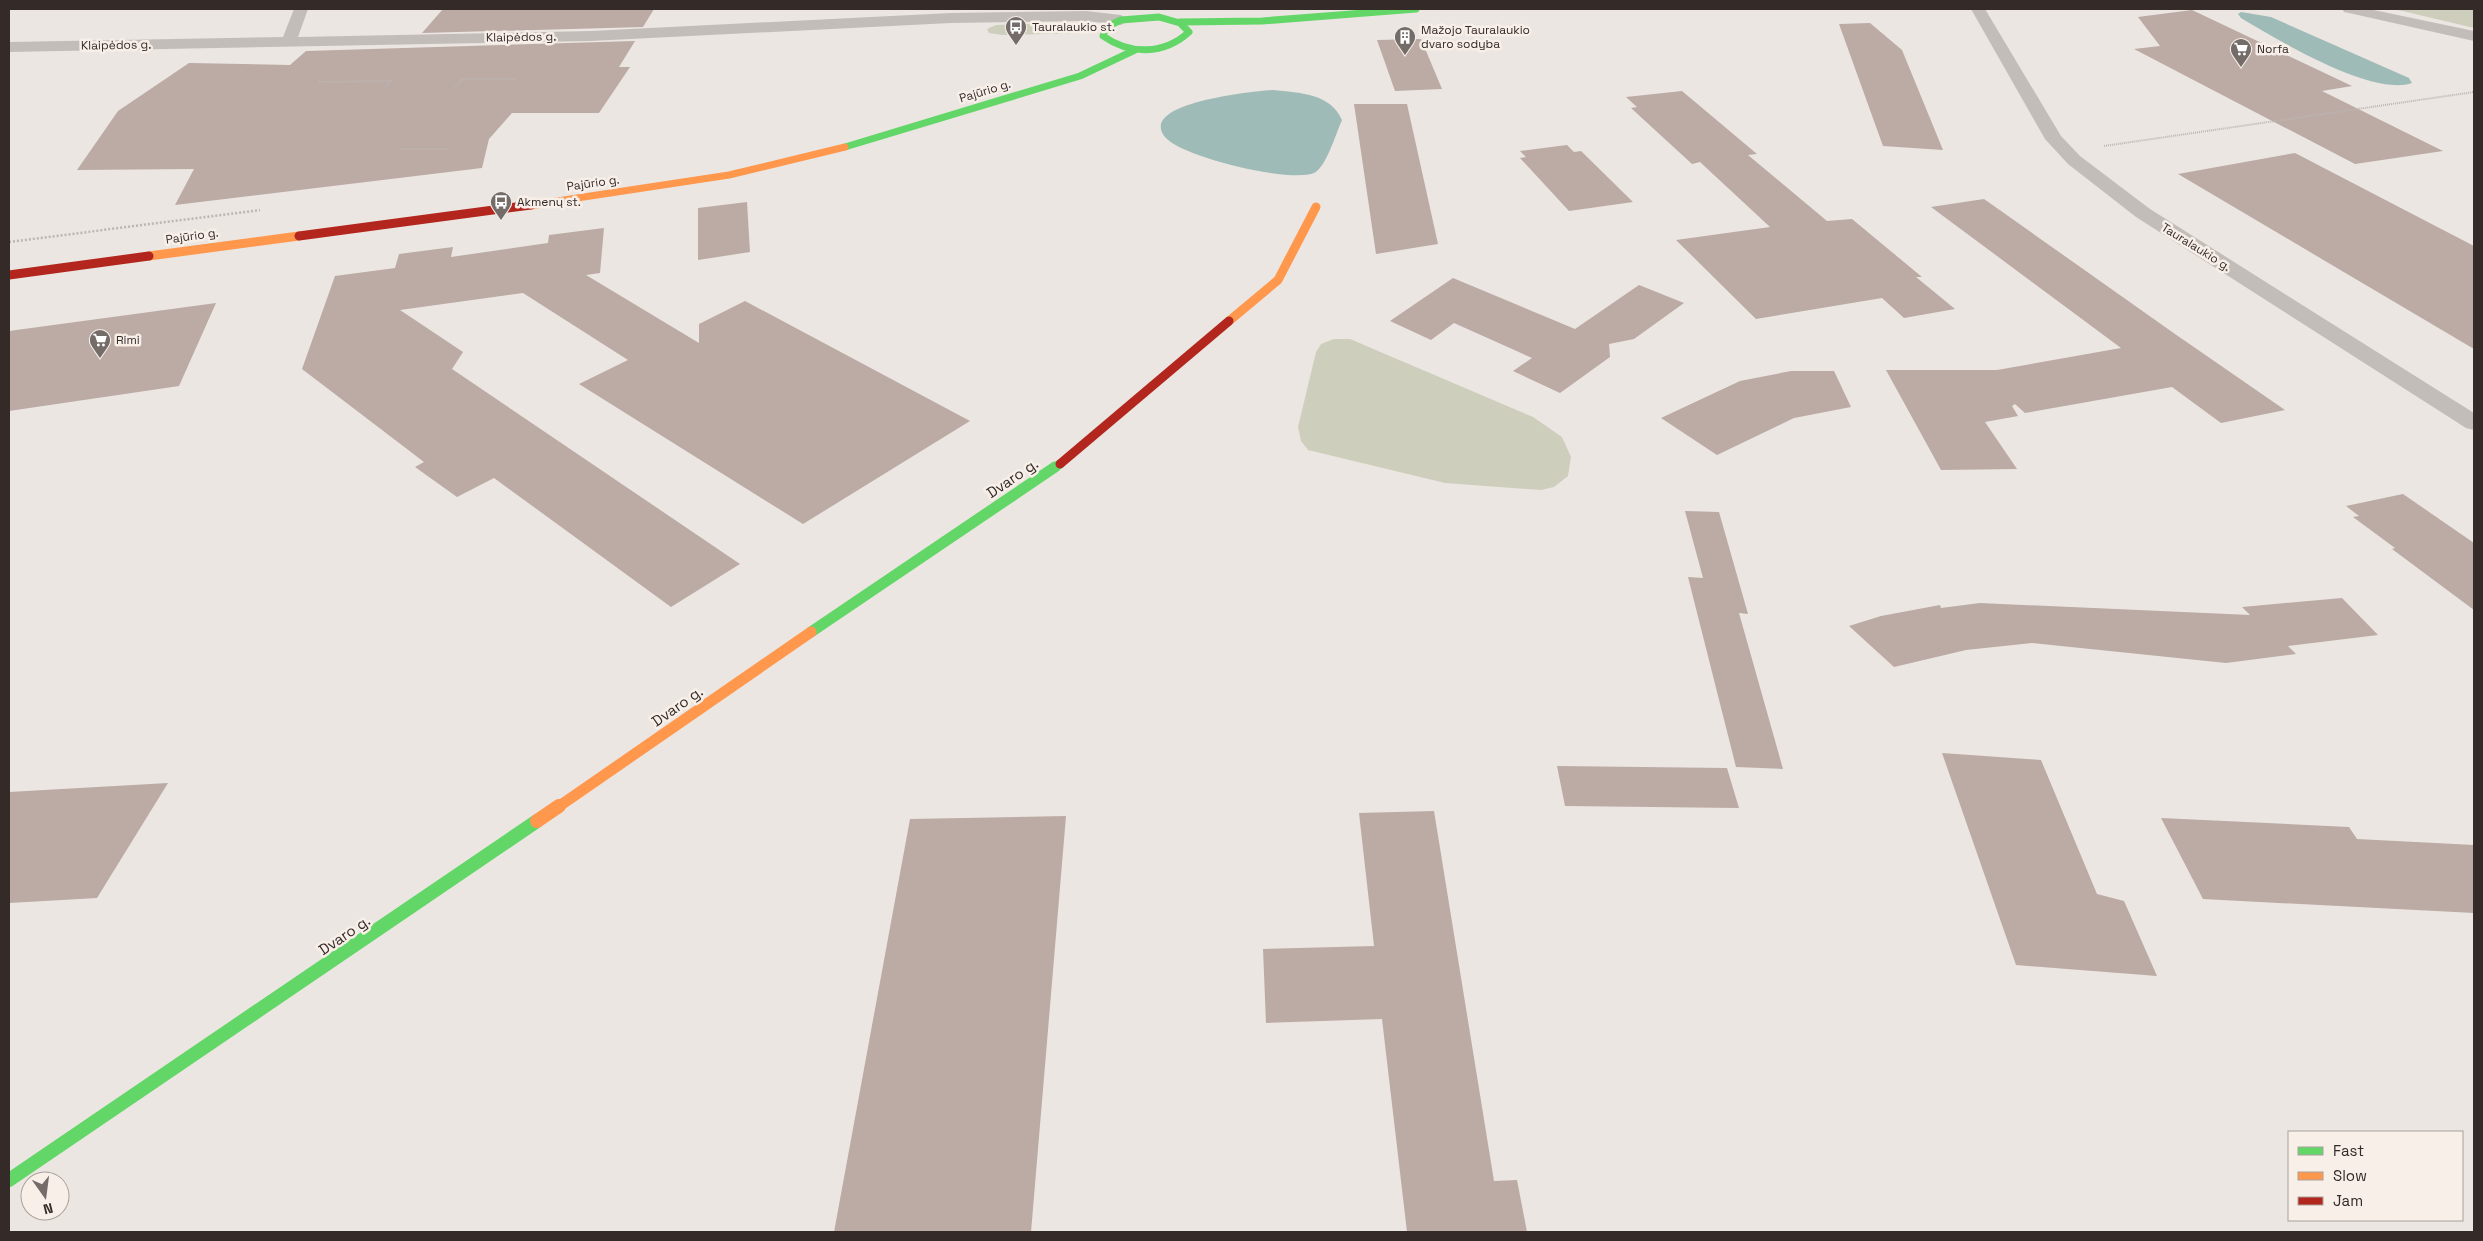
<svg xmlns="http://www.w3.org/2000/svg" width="2483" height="1241" viewBox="0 0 2483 1241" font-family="'Space Grotesk',sans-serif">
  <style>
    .green { fill: #cdcfbc }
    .water { fill: #9fbbb8 }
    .building { fill: #bcaaa5 }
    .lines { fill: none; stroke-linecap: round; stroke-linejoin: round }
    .path-far1 { stroke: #bcb6b2; stroke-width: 2; stroke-dasharray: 1 1; stroke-linecap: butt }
    .path { stroke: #bcb6b2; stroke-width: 2.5; stroke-dasharray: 2 2; stroke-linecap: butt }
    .street { fill: #c3bdba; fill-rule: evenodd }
    .fast-far3 { stroke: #63d668; stroke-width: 7 }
    .fast-far2 { stroke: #63d668; stroke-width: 9 }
    .fast-far1 { stroke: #63d668; stroke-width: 11 }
    .fast { stroke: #63d668; stroke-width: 14 }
    .slow-far3 { stroke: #ff974d; stroke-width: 7 }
    .slow-far2 { stroke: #ff974d; stroke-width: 9 }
    .slow-far1 { stroke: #ff974d; stroke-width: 11 }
    .slow { stroke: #ff974d; stroke-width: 14 }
    .jam-far1 { stroke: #b3261e; stroke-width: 7 }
    .jam { stroke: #b3261e; stroke-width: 9 }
    .labels { text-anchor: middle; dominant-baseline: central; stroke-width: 5; stroke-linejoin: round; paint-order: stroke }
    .far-poi-label { font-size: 12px; fill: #342b29; stroke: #f7efe8; text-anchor: start }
    .far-street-label { font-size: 12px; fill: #342b29; stroke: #f7efe8 }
    .street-label { font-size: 15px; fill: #342b29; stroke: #f7efe8 }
  </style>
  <rect width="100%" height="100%" fill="#ebe6e1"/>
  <path class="green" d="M 2394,9 L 2474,9 L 2474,28 Z
    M 1028,24 L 1067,27 L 1086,33 L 1002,35 L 989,33 L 987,29 L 996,25 Z
    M 1334,339 L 1350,339 L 1533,417 L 1562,437 L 1571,457 L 1568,476 L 1554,487 L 1541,490 L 1445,483 L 1308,450 L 1301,441 L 1298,427 L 1316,352 L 1321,344 Z"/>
  <path class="water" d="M 2241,12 L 2271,17 L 2409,78 L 2412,83 C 2371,97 2278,40 2241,18 L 2238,14 Z
    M 1273,90 C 1300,93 1330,93 1342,120 C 1336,133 1326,168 1314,173 C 1289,183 1181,157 1165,137 C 1137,102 1258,91 1273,90 Z"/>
  <path class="building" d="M 443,9 L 654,9 L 643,27 L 422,33 Z
    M 2192,10 L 2352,86 L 2322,91 L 2443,151 L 2355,164 L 2134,49 L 2160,46 L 2138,17 Z
    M 1870,23 L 1902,50 L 1943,150 L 1883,146 L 1839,24 Z
    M 1421,39 L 1442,89 L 1395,91 L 1377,40 Z
    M 635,41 L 619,67 L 630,67 L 599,113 L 512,113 L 489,139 L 482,168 L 175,205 L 194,169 L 77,170 L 118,111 L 189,63 L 290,65 L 306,51 Z
    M 1682,91 L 1757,154 L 1748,155 L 1827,221 L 1852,219 L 1922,277 L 1916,277 L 1955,309 L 1904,318 L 1882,298 L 1756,319 L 1676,240 L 1770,227 L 1700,162 L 1692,164 L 1631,108 L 1637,107 L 1626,97 Z
    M 1354,104 L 1407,104 L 1438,244 L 1376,254 Z
    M 1567,145 L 1574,152 L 1581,151 L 1633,202 L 1569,211 L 1520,158 L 1526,157 L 1520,151 Z
    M 2295,153 L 2474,246 L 2474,349 L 2178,174 Z
    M 1984,199 L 2175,334 L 2285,410 L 2221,423 L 2172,387 L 2025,413 L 2015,404 L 2012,406 L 2018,416 L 1985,422 L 2017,469 L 1941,470 L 1886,370 L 1997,370 L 2121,348 L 1931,207 Z
    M 747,202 L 750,252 L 698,260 L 698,208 Z
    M 604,228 L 600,273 L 586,275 L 699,343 L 699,324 L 745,301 L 970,421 L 803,524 L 579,384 L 628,360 L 523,293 L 400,310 L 463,352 L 452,369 L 740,564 L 671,607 L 494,478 L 457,497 L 415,467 L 424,462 L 302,369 L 335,276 L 395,268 L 399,254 L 453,247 L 451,257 L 548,243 L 549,235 Z
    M 1453,278 L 1575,329 L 1639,285 L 1684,303 L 1634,339 L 1609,344 L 1610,357 L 1560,393 L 1513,371 L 1532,358 L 1454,323 L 1431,340 L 1390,321 Z
    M 216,303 L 179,386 L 9,411 L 9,331 Z
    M 1791,371 L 1834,371 L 1851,407 L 1794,418 L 1717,455 L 1661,418 L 1740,381 Z
    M 2403,494 L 2474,543 L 2474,610 L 2392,549 L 2395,548 L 2353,517 L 2359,516 L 2346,506 Z
    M 1685,511 L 1719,512 L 1748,614 L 1739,613 L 1783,769 L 1736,767 L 1688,577 L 1703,578 Z
    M 2342,598 L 2378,635 L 2288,646 L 2296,654 L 2226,663 L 2032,643 L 1966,650 L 1894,667 L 1849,626 L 1881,616 L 1940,605 L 1941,608 L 1980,603 L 2250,615 L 2242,607 Z
    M 1942,753 L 2041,760 L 2097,894 L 2124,901 L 2157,976 L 2016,965 Z
    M 1557,766 L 1727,768 L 1739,808 L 1565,806 Z
    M 168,783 L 97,898 L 9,903 L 9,792 Z
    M 1434,811 L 1494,1181 L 1517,1180 L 1527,1232 L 1407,1232 L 1382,1019 L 1266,1023 L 1263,949 L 1374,946 L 1359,813 Z
    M 1066,816 L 1031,1232 L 834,1232 L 910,819 Z
    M 2161,818 L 2349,827 L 2357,839 L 2474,845 L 2474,913 L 2203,899 Z"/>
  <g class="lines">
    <path class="path-far1" d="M 319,82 L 391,81 L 385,88
      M 455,87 L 463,79 L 516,79
      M 2104,146 L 2474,92
      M 401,149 L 449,149"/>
    <path class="path" d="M 9,242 L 260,210"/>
    <path class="street" d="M 294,9 L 308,9 L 298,37 L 591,31 L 951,13 L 1086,11 L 1121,15 L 1129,20 L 1121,25 L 1086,21 L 951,23 L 591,41 L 9,52 L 9,42 L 283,37 Z
      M 1971,9 L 1985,9 L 2061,136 L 2080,156 L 2150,209 L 2474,413 L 2474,430 L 2466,428 L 2136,217 L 2068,164 L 2045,139 Z
      M 2342,9 L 2369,9 L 2474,31 L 2474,41 L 2349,13 L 2344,12 Z"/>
    <path class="fast-far3" d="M 1159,17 L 1180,23 L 1189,32 C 1164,55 1130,55 1103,36 L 1106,27 L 1121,20 Z
      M 1180,22 L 1262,21 L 1416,9
      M 845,147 L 1080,76 L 1135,50"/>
    <path class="fast-far2" d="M 1053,469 L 1060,464"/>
    <path class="fast-far1" d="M 811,632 L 1055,467"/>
    <path class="fast" d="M 9,1180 L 537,821"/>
    <path class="slow-far3" d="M 531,205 L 729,175 L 845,147"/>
    <path class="slow-far2" d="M 531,205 L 538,204
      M 149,256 L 299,236
      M 1229,321 L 1278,280 L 1316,207"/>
    <path class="slow-far1" d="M 558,807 L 811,632"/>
    <path class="slow" d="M 537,821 L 559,806"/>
    <path class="jam-far1" d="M 528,205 L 531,205"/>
    <path class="jam" d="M 299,236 L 531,205
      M 9,275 L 149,256
      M 1060,464 L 1229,321"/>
  </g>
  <defs>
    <g id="bus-pin" transform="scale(1.125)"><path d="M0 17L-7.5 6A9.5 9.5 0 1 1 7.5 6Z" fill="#746c69" stroke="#f7efe8"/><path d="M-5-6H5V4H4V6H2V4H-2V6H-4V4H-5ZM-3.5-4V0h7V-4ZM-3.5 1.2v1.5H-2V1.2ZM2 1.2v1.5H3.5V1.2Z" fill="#fff"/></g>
    <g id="building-pin" transform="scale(1.125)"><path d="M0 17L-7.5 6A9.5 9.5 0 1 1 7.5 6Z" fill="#746c69" stroke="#f7efe8"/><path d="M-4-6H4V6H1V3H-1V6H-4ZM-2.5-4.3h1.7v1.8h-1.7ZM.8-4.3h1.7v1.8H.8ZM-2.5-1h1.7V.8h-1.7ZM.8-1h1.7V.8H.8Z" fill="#fff"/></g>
    <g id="supermarket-pin" transform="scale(1.125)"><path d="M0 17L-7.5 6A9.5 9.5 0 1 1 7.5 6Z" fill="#746c69" stroke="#f7efe8"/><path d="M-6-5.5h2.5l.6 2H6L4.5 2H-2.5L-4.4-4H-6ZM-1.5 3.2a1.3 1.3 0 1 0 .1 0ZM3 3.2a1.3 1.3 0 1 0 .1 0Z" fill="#fff"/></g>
  </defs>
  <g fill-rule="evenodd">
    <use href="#bus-pin" x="1016" y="27"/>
    <use href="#building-pin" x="1405" y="37"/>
    <use href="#supermarket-pin" x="2241" y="49"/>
    <use href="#bus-pin" x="501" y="202"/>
    <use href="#supermarket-pin" x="100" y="340"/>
  </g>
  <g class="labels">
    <g class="far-poi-label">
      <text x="1032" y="27">Tauralaukio st.</text>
      <text x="1421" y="30">Mažojo Tauralaukio<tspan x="1421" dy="14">dvaro sodyba</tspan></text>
      <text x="2257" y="49">Norfa</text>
      <text x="517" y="202">Akmenų st.</text>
      <text x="116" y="340">Rimi</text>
    </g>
    <g class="far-street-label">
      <text transform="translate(521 37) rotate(-1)">Klaipėdos g.</text>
      <text transform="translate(116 45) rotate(-1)">Klaipėdos g.</text>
      <text transform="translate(985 91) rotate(-17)">Pajūrio g.</text>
      <text transform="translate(593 183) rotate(-8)">Pajūrio g.</text>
      <text transform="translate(192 236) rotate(-8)">Pajūrio g.</text>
      <text transform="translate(2196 247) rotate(32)">Tauralaukio g.</text>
    </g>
    <g class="street-label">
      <text transform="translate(1012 478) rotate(-34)">Dvaro g.</text>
      <text transform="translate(677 706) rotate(-35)">Dvaro g.</text>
      <text transform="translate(344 935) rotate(-34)">Dvaro g.</text>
    </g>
  </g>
  <rect width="2483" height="1241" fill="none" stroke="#342b29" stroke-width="20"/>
  <rect x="2288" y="1131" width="175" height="90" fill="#f7efe8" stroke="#a9a19c"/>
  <rect x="2298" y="1147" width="25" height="8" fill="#63d668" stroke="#a9a19c"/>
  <text x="2333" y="1156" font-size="15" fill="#342b29">Fast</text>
  <rect x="2298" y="1172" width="25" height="8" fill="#ff974d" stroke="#a9a19c"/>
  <text x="2333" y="1181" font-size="15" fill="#342b29">Slow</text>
  <rect x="2298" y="1197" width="25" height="8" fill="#b3261e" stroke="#a9a19c"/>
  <text x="2333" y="1206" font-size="15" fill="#342b29">Jam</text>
  <g transform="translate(45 1196) rotate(166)"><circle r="24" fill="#f7efe8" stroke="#a9a19c"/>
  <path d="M0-4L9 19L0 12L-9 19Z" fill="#746c69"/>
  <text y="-8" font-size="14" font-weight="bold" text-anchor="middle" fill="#342b29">N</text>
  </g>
</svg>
